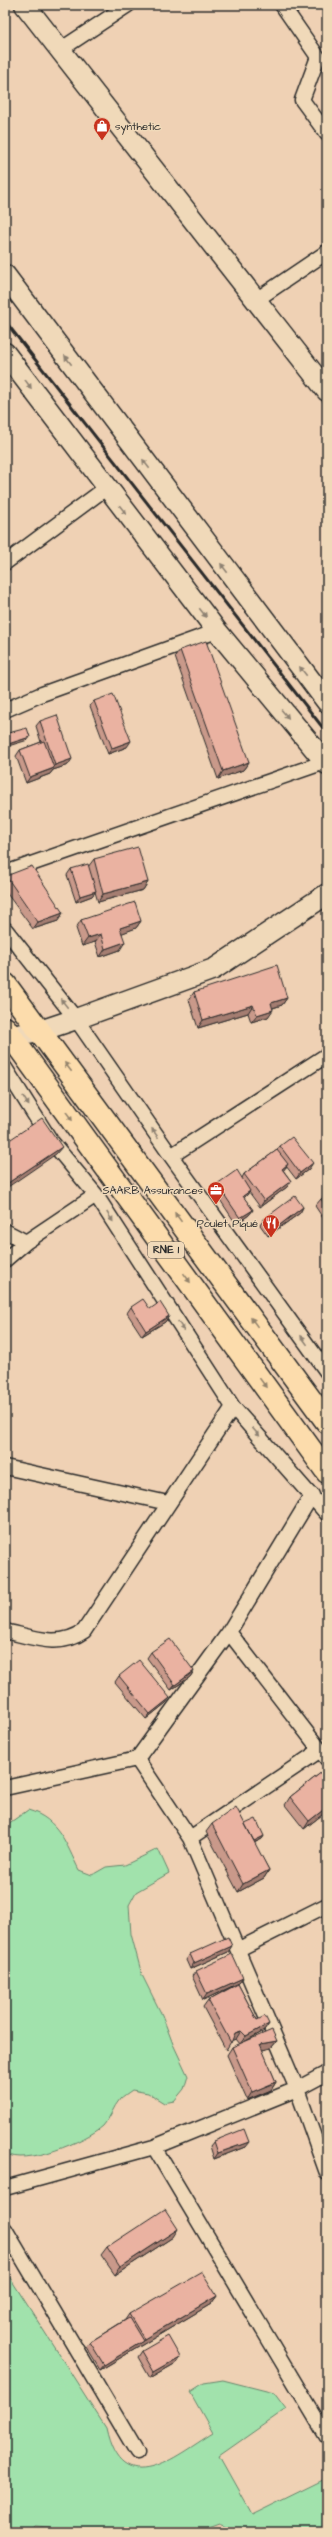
<svg xmlns="http://www.w3.org/2000/svg" width="332" height="2537" viewBox="0 0 332 2537" font-family="'Architects Daughter',sans-serif">
  <style>
    .green { fill: #a1e2ac; stroke: #66866c }
    .lines { fill: none; stroke-linecap: round; stroke-linejoin: round }
    .minor-casing { stroke: #2b2b2b; stroke-width: 17 }
    .secondary-casing { stroke: #2b2b2b; stroke-width: 23 }
    .trunk-casing { stroke: #2b2b2b; stroke-width: 25 }
    .minor { stroke: #f0d9b9; stroke-width: 14 }
    .secondary { stroke: #f0d9b9; stroke-width: 20 }
    .trunk { stroke: #fcdcac; stroke-width: 22 }
    .rail { stroke: #2b2b2b; stroke-width: 3 }
    .wall { fill: #c9998a; stroke: #2b2b2b }
    .shaded-wall { fill: #a47d71; stroke: #2b2b2b }
    .building { fill: #eab2a1; stroke: #2b2b2b }
    .oneway { fill: #8e8272 }
    .oneway2 { fill: #94846c }
    .labels { text-anchor: middle; dominant-baseline: central; stroke-width: 3; stroke-linejoin: round; paint-order: stroke }
    .shield { fill: #f0d9b9; stroke: #665f56; stroke-width: 1 }
    .shield-label { font-size: 10px; font-weight: bold; fill: #2b2b2b }
    .poi-label { font-size: 11px; fill: #2b2b2b; stroke: #f0d9b9; text-anchor: end }
  </style>
  <rect width="100%" height="100%" fill="#efd1b4"/>
  <filter id="ink" filterUnits="userSpaceOnUse"><feTurbulence type="fractalNoise" baseFrequency=".025" numOctaves="2"/><feDisplacementMap in="SourceGraphic" scale="8" xChannelSelector="R" yChannelSelector="G"/><feConvolveMatrix kernelMatrix="1 2 1 2 8 2 1 2 1" color-interpolation-filters="sRGB"/></filter>
  <g filter="url(#ink)">
    <path class="green" d="M 28,1810 C 59,1819 66,1844 79,1870 L 92,1875 L 106,1867 L 125,1865 L 158,1849 L 169,1873 L 136,1892 L 129,1905 L 131,1934 L 142,1975 L 162,2015 L 173,2044 L 188,2076 L 184,2089 L 174,2101 L 164,2103 L 148,2093 L 132,2090 C 128,2093 123,2096 120,2099 C 113,2107 110,2119 103,2126 C 86,2141 25,2167 5,2153 L 5,1826 Z
      M 5,2270 L 106,2428 C 122,2503 174,2457 213,2433 L 190,2392 L 204,2383 L 223,2380 L 274,2393 L 286,2409 L 219,2456 L 252,2515 L 327,2478 L 327,2532 L 240,2532 L 219,2523 L 194,2532 L 59,2532 L 50,2527 L 34,2526 L 28,2532 L 5,2532 Z"/>
    <g class="lines">
      <g class="minor-casing">
        <path id="minor" d="M 282,5 L 318,57 L 302,100 L 327,134
          M 60,50 L 128,5
          M 256,300 L 327,252
          M 5,563 L 106,488
          M 5,710 L 42,694 L 217,631
          M 5,873 L 325,762
          M 5,929 L 76,1019 L 171,1156 L 327,1372
          M 5,1068 L 51,1141 L 96,1195 L 233,1407 L 327,1514
          M 171,1156 L 327,1055
          M 5,1231 L 26,1242
          M 5,1260 L 26,1242 L 96,1195
          M 5,1467 L 168,1503
          M 5,1631 C 32,1637 59,1649 84,1631 L 233,1407
          M 229,1632 L 327,1759
          M 137,1759 L 190,1838 L 297,2089 L 327,2173
          M 5,1788 L 137,1759 L 229,1632 L 312,1495
          M 190,1838 L 319,1751
          M 239,1949 L 327,1905
          M 154,2147 L 327,2437
          M 5,2188 L 154,2147 L 297,2089 L 327,2073
          M 5,2229 L 137,2452"/>
      </g>
      <g class="secondary-casing">
        <path id="secondary" d="M 25,5 L 327,391
          M 5,275 L 327,702
          M 5,353 L 217,631 L 327,764
          M 11,1036 L 40,1031 L 76,1019 L 214,969 L 327,894"/>
      </g>
      <g class="trunk-casing">
        <path id="trunk" d="M 5,984 L 327,1422
          M 5,1028 L 327,1472"/>
      </g>
      <use href="#minor" class="minor"/>
      <use href="#secondary" class="secondary"/>
      <use href="#trunk" class="trunk"/>
      <path class="rail" d="M 5,321 L 327,733"/>
    </g>
    <path class="wall" d="M 180,650 L 249,762 L 243,770 L 218,779 L 175,657 Z
      M 94,701 L 127,747 L 108,754 L 90,706 Z
      M 40,721 L 68,765 L 53,770 L 50,774 L 26,783 L 16,756 L 20,750 L 41,742 L 36,726 Z
      M 94,859 L 148,882 L 143,890 L 98,902 L 95,892 L 92,896 L 76,902 L 67,875 L 71,869 L 88,867 Z
      M 6,876 L 58,921 L 33,929 L 5,891 L 5,877 Z
      M 81,920 L 141,921 L 136,928 L 122,933 L 120,950 L 100,957 L 95,942 L 82,946 L 76,928 Z
      M 194,992 L 287,998 L 282,1005 L 273,1008 L 268,1017 L 251,1022 L 248,1013 L 198,1028 L 189,1000 Z
      M 280,1146 L 309,1169 L 296,1179 L 286,1166 L 283,1170 L 291,1181 L 287,1187 L 260,1207 L 249,1192 L 246,1196 L 244,1198 L 253,1210 L 249,1215 L 236,1224 L 213,1189 L 217,1184 L 242,1178 L 244,1174 L 277,1150 Z
      M 327,1195 L 327,1224 L 315,1206 L 321,1199 Z
      M 303,1207 L 300,1213 L 268,1236 L 260,1225 L 264,1219 Z
      M 327,1228 L 327,1234 L 325,1231 Z
      M 131,1307 L 150,1309 L 169,1316 L 165,1322 L 142,1336 L 127,1313 Z
      M 151,1652 L 194,1671 L 190,1677 L 171,1690 L 147,1658 Z
      M 119,1676 L 166,1703 L 146,1719 L 115,1682 Z
      M 327,1768 L 327,1811 L 304,1829 L 285,1805 L 290,1797 Z
      M 212,1824 L 245,1824 L 264,1836 L 262,1839 L 254,1843 L 269,1870 L 264,1878 L 238,1892 L 206,1832 Z
      M 228,1952 L 190,1969 L 186,1960 L 190,1954 Z
      M 196,1971 L 243,1978 L 239,1983 L 238,1984 L 257,2020 L 269,2024 L 264,2031 L 240,2044 L 236,2039 L 232,2040 L 226,2050 L 203,2007 L 208,2000 L 233,1986 L 203,2000 L 192,1976 Z
      M 277,2041 L 271,2048 L 262,2050 L 276,2082 L 271,2090 L 247,2100 L 227,2055 L 232,2047 Z
      M 214,2141 L 245,2147 L 214,2159 L 210,2146 Z
      M 173,2237 L 115,2275 L 101,2255 L 107,2247 Z
      M 217,2296 L 211,2304 L 100,2370 L 86,2347 L 90,2342 L 125,2320 L 129,2314 Z
      M 142,2351 L 180,2357 L 176,2363 L 150,2378 L 138,2357 Z"/>
    <path class="shaded-wall" d="M 30,737 L 28,740 L 5,747 L 5,745 Z
      M 131,741 L 127,747 L 108,754 L 112,748 Z
      M 72,759 L 68,765 L 53,770 L 50,774 L 26,783 L 30,777 L 52,769 L 55,765 Z
      M 249,762 L 243,770 L 218,779 L 223,771 Z
      M 148,882 L 143,890 L 98,902 L 103,894 Z
      M 96,891 L 92,896 L 76,902 L 80,896 Z
      M 63,913 L 58,921 L 33,929 L 38,922 Z
      M 141,921 L 136,928 L 115,936 L 120,928 Z
      M 101,934 L 95,942 L 82,946 L 88,938 Z
      M 125,942 L 120,950 L 100,957 L 105,949 Z
      M 287,998 L 282,1005 L 266,1010 L 271,1003 Z
      M 253,1005 L 248,1013 L 198,1028 L 203,1020 Z
      M 273,1010 L 268,1017 L 251,1022 L 257,1015 Z
      M 62,1147 L 56,1154 L 5,1189 L 5,1185 Z
      M 313,1163 L 309,1169 L 296,1179 L 300,1173 Z
      M 288,1164 L 284,1170 L 278,1174 L 282,1169 Z
      M 291,1181 L 287,1187 L 260,1207 L 264,1201 Z
      M 250,1191 L 246,1196 L 239,1201 L 243,1196 Z
      M 303,1207 L 300,1213 L 268,1236 L 272,1231 Z
      M 253,1210 L 249,1215 L 236,1224 L 240,1218 Z
      M 169,1316 L 165,1322 L 142,1336 L 146,1331 Z
      M 194,1671 L 190,1677 L 171,1690 L 175,1685 Z
      M 170,1698 L 166,1703 L 146,1719 L 150,1714 Z
      M 327,1807 L 327,1811 L 304,1829 L 309,1821 Z
      M 264,1836 L 262,1839 L 249,1845 L 251,1842 Z
      M 269,1870 L 264,1878 L 238,1892 L 243,1884 Z
      M 232,1946 L 228,1952 L 190,1969 L 194,1963 Z
      M 243,1978 L 239,1983 L 203,2000 L 207,1994 Z
      M 269,2024 L 264,2031 L 240,2044 L 246,2036 Z
      M 241,2031 L 236,2039 L 230,2041 L 235,2033 Z
      M 277,2041 L 271,2048 L 254,2052 L 260,2044 Z
      M 276,2082 L 271,2090 L 247,2100 L 252,2092 Z
      M 249,2142 L 245,2147 L 214,2159 L 218,2153 Z
      M 178,2229 L 173,2237 L 115,2275 L 120,2267 Z
      M 217,2296 L 211,2304 L 100,2370 L 104,2365 L 143,2341 L 144,2339 Z
      M 180,2357 L 176,2363 L 150,2378 L 154,2372 Z"/>
    <path class="building" d="M 206,641 L 249,762 L 223,771 L 180,650 Z
      M 113,694 L 131,741 L 112,748 L 94,701 Z
      M 57,715 L 72,759 L 55,765 L 40,721 Z
      M 27,728 L 30,737 L 5,745 L 5,734 Z
      M 44,741 L 54,768 L 30,777 L 20,750 Z
      M 138,847 L 148,882 L 103,894 L 94,859 Z
      M 88,864 L 96,891 L 80,896 L 71,869 Z
      M 32,866 L 63,913 L 38,922 L 6,876 Z
      M 135,902 L 141,921 L 120,928 L 125,942 L 105,949 L 101,934 L 88,938 L 81,920 Z
      M 277,965 L 287,998 L 271,1003 L 273,1010 L 257,1015 L 253,1005 L 203,1020 L 194,992 Z
      M 42,1118 L 62,1147 L 5,1185 L 5,1143 Z
      M 292,1137 L 313,1163 L 300,1173 L 280,1146 Z
      M 277,1150 L 288,1164 L 282,1169 L 291,1181 L 264,1201 L 244,1174 Z
      M 237,1170 L 250,1191 L 243,1196 L 253,1210 L 240,1218 L 217,1184 Z
      M 327,1195 L 327,1208 L 321,1199 Z
      M 295,1196 L 303,1207 L 272,1231 L 264,1219 Z
      M 143,1299 L 150,1309 L 160,1302 L 169,1316 L 146,1331 L 131,1307 Z
      M 170,1639 L 194,1671 L 175,1685 L 151,1652 Z
      M 139,1660 L 170,1698 L 150,1714 L 119,1676 Z
      M 327,1768 L 327,1807 L 309,1821 L 290,1797 Z
      M 236,1807 L 269,1870 L 243,1884 L 212,1824 Z
      M 256,1819 L 264,1836 L 254,1841 L 245,1824 Z
      M 228,1937 L 232,1946 L 194,1963 L 190,1954 Z
      M 232,1954 L 243,1978 L 207,1994 L 196,1971 Z
      M 238,1984 L 257,2020 L 265,2016 L 269,2024 L 246,2036 L 241,2031 L 235,2033 L 231,2043 L 208,2000 Z
      M 272,2030 L 277,2041 L 260,2044 L 276,2082 L 252,2092 L 232,2047 Z
      M 244,2129 L 249,2142 L 218,2153 L 214,2141 Z
      M 165,2209 L 178,2229 L 120,2267 L 107,2247 Z
      M 202,2272 L 217,2296 L 144,2339 L 129,2314 Z
      M 129,2318 L 143,2341 L 104,2365 L 90,2342 Z
      M 168,2336 L 180,2357 L 154,2372 L 142,2351 Z"/>
    <defs><path id="oneway-solid" d="M-6-.8H1V-3.2L6.5 0L1 3.2V.8H-6Z"/></defs>
    <g class="oneway">
      <use href="#oneway-solid" transform="translate(68 360) rotate(-127)"/>
      <use href="#oneway-solid" transform="translate(28 384) rotate(54)"/>
      <use href="#oneway-solid" transform="translate(146 464) rotate(-127)"/>
      <use href="#oneway-solid" transform="translate(123 510) rotate(52)"/>
      <use href="#oneway-solid" transform="translate(224 568) rotate(-127)"/>
      <use href="#oneway-solid" transform="translate(203 613) rotate(52)"/>
      <use href="#oneway-solid" transform="translate(303 671) rotate(-128)"/>
      <use href="#oneway-solid" transform="translate(285 714) rotate(50)"/>
      <use href="#oneway-solid" transform="translate(64 1003) rotate(-128)"/>
      <use href="#oneway-solid" transform="translate(26 1101) rotate(58)"/>
      <use href="#oneway-solid" transform="translate(155 1133) rotate(-125)"/>
      <use href="#oneway-solid" transform="translate(110 1217) rotate(57)"/>
      <use href="#oneway-solid" transform="translate(181 1326) rotate(57)"/>
      <use href="#oneway-solid" transform="translate(304 1340) rotate(-126)"/>
      <use href="#oneway-solid" transform="translate(256 1432) rotate(48)"/>
    </g>
    <g class="oneway2">
      <use href="#oneway-solid" transform="translate(68 1067) rotate(-127)"/>
      <use href="#oneway-solid" transform="translate(69 1116) rotate(54)"/>
      <use href="#oneway-solid" transform="translate(178 1217) rotate(-126)"/>
      <use href="#oneway-solid" transform="translate(187 1278) rotate(54)"/>
      <use href="#oneway-solid" transform="translate(254 1322) rotate(-126)"/>
      <use href="#oneway-solid" transform="translate(263 1383) rotate(54)"/>
    </g>
  </g>
  <defs>
    <g id="shop-pin" transform="scale(0.9)"><path d="M0 17L-7.5 6A9.5 9.5 0 1 1 7.5 6Z" fill="#c8321e" stroke="#f0d9b9"/><path d="M-5-2.5h2.3a2.7 3.5 0 0 1 5.4 0H5L5.5 6h-11ZM-1.5-2.5h3a1.5 2.3 0 0 0-3 0Z" fill="#fff"/></g>
    <g id="office-pin" transform="scale(0.9)"><path d="M0 17L-7.5 6A9.5 9.5 0 1 1 7.5 6Z" fill="#c8321e" stroke="#f0d9b9"/><path d="M-6-3h4V-5.5h4V-3h4V5H-6ZM-1-4.5V-3h2v-1.5ZM-6 0V1H6V0Z" fill="#fff"/></g>
    <g id="restaurant-pin" transform="scale(0.9)"><path d="M0 17L-7.5 6A9.5 9.5 0 1 1 7.5 6Z" fill="#c8321e" stroke="#f0d9b9"/><path d="M-5-6h1v4h1v-4h1v4h1v-4h1v5L-1.5 .5V6h-2V.5L-5-1ZM5-6V6H3V1.5H1.5Q1.5-4 5-6Z" fill="#fff"/></g>
  </defs>
  <g fill-rule="evenodd">
    <use href="#shop-pin" x="102" y="126"/>
    <use href="#office-pin" x="216" y="1190"/>
    <use href="#restaurant-pin" x="271" y="1223"/>
  </g>
  <g class="labels">
    <rect class="shield" x="148" y="1242" width="36" height="16" rx="3"/>
    <g class="shield-label">
      <text x="166" y="1250">RNIE 1</text>
    </g>
    <g class="poi-label">
      <text x="115" y="126" text-anchor="start">synthetic</text>
      <text x="203" y="1190">SAARB Assurances</text>
      <text x="258" y="1223">Poulet Piqué</text>
    </g>
  </g>
  <rect width="332" height="2537" fill="none" stroke="#f0d9b9" stroke-width="20"/>
  <rect x="10" y="10" width="312" height="2517" fill="none" stroke="#2b2b2b" stroke-width="1.5" filter="url(#ink)"/>
</svg>
